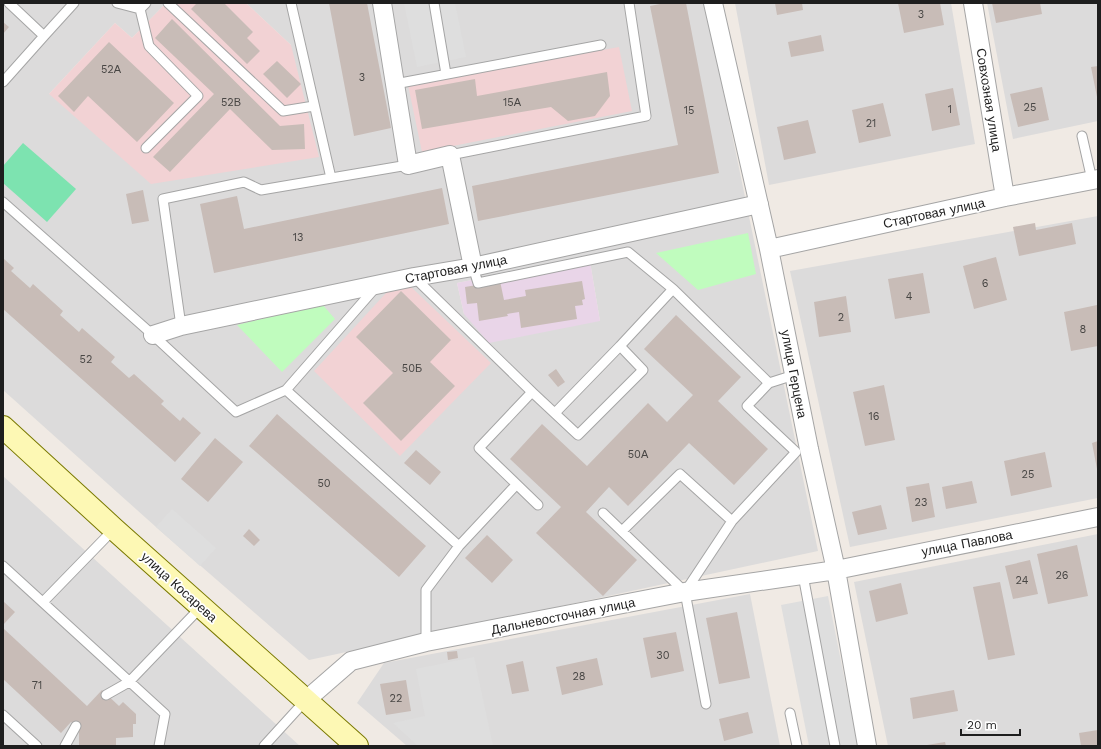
<svg xmlns="http://www.w3.org/2000/svg" width="1101" height="749" viewBox="0 0 1101 749" font-family="'Work Sans',sans-serif">
  <style>
    .residential { fill: #dcdbdb; fill-rule: evenodd }
    .commercial { fill: #f2d2d4 }
    .industrial { fill: #e9d5e8 }
    .park { fill: #c0fcbe }
    .pitch { fill: #7de3b0 }
    .parking { fill: #dedede }
    .building { fill: #c8bcb7 }
    .lines { fill: none; stroke-linecap: round; stroke-linejoin: round }
    .lane-casing { stroke: #a5a5a5; stroke-width: 11 }
    .street-casing { stroke: #a5a5a5; stroke-width: 20 }
    .secondary-casing { stroke: #7a7900; stroke-width: 24 }
    .lane { stroke: #fff; stroke-width: 9 }
    .street { stroke: #fff; stroke-width: 18 }
    .secondary { stroke: #fdf8b4; stroke-width: 22 }
    .labels { text-anchor: middle; dominant-baseline: central; stroke-width: 3.5; stroke-linejoin: round; paint-order: stroke }
    .number-label { font-size: 11px; fill: #484644 }
    .street-label { font-size: 13px; fill: #1e1e1e; stroke: #fff }
  </style>
  <rect width="100%" height="100%" fill="#f0eae4"/>
  <path class="residential" d="M 3,3 L 166,3 L 132,38 L 115,23 L 49,94 L 291,45 L 246,3 L 705,3 L 818,551 L 309,660 L 156,527 L 3,390 ZM 589,256 L 600,321 L 464,314 L 457,283 Z
    M 735,3 L 951,3 L 975,144 L 769,185 Z
    M 987,3 L 1098,3 L 1098,121 L 1013,139 Z
    M 1098,216 L 1098,498 L 850,547 L 790,271 Z
    M 3,476 L 300,746 L 3,746 Z
    M 1098,534 L 1098,746 L 888,746 L 854,582 Z
    M 750,594 L 780,746 L 407,746 L 357,703 L 384,663 Z"/>
  <path class="commercial" d="M 166,3 L 246,3 L 291,45 L 319,157 L 151,184 L 49,94 L 115,23 L 132,38 Z
    M 619,47 L 632,111 L 422,152 L 408,85 Z
    M 410,286 L 491,363 L 400,456 L 314,371 L 387,292 Z"/>
  <path class="industrial" d="M 589,256 L 600,321 L 489,343 L 464,314 L 457,283 Z"/>
  <path class="park" d="M 748,233 L 756,274 L 698,290 L 656,253 Z
    M 322,304 L 335,319 L 282,372 L 237,325 Z"/>
  <path class="pitch" d="M 23,143 L 76,189 L 47,222 L 3,183 L 3,166 Z"/>
  <path class="parking" d="M 404,3 L 455,3 L 466,57 L 417,67 Z
    M 172,509 L 216,548 L 200,566 L 156,527 Z
    M 828,596 L 858,746 L 809,746 L 781,605 Z
    M 474,657 L 493,746 L 418,746 L 393,723 L 425,716 L 416,669 Z"/>
  <path class="building" d="M 197,3 L 224,3 L 253,32 L 247,38 L 260,51 L 247,64 L 191,9 Z
    M 329,3 L 367,3 L 391,128 L 354,136 Z
    M 665,3 L 686,3 L 719,173 L 478,221 L 472,186 L 678,145 L 650,6 Z
    M 775,3 L 802,3 L 803,10 L 777,15 Z
    M 898,3 L 940,3 L 944,25 L 904,33 Z
    M 992,3 L 1040,3 L 1042,14 L 996,23 Z
    M 172,19 L 280,126 L 304,124 L 305,149 L 272,150 L 230,109 L 170,172 L 153,157 L 214,94 L 155,38 Z
    M 3,22 L 9,27 L 3,34 Z
    M 821,35 L 824,51 L 791,57 L 788,42 Z
    M 109,42 L 174,103 L 137,142 L 88,96 L 74,112 L 58,96 Z
    M 277,61 L 301,84 L 287,98 L 263,74 Z
    M 1098,66 L 1098,97 L 1097,97 L 1091,67 Z
    M 607,72 L 610,96 L 595,116 L 568,121 L 551,107 L 422,129 L 415,90 L 475,79 L 477,96 Z
    M 1042,87 L 1049,120 L 1018,127 L 1010,94 Z
    M 953,88 L 960,125 L 932,131 L 925,94 Z
    M 883,103 L 891,136 L 859,143 L 852,110 Z
    M 808,120 L 816,153 L 784,160 L 777,127 Z
    M 442,188 L 449,224 L 214,273 L 200,204 L 237,196 L 244,229 Z
    M 143,190 L 149,221 L 132,224 L 126,194 Z
    M 1035,223 L 1036,230 L 1072,223 L 1076,244 L 1019,256 L 1013,227 Z
    M 996,257 L 1007,300 L 974,309 L 963,266 Z
    M 3,258 L 14,268 L 11,271 L 30,288 L 33,284 L 63,311 L 60,315 L 79,332 L 82,328 L 115,357 L 111,362 L 129,378 L 134,374 L 164,401 L 161,404 L 180,421 L 183,417 L 201,433 L 175,462 L 3,309 Z
    M 923,273 L 930,313 L 895,319 L 888,279 Z
    M 500,281 L 504,300 L 526,296 L 525,290 L 582,281 L 585,299 L 582,300 L 583,305 L 575,306 L 577,319 L 521,328 L 519,312 L 507,314 L 508,316 L 479,321 L 477,303 L 467,304 L 465,287 Z
    M 401,291 L 451,340 L 430,362 L 455,386 L 401,441 L 363,403 L 393,373 L 356,337 Z
    M 846,296 L 851,332 L 819,337 L 814,302 Z
    M 1097,305 L 1098,346 L 1071,351 L 1064,312 Z
    M 676,315 L 741,377 L 718,401 L 768,449 L 734,485 L 689,443 L 628,506 L 609,487 L 586,512 L 637,560 L 603,596 L 536,533 L 561,507 L 510,459 L 542,424 L 587,466 L 648,403 L 667,422 L 693,395 L 644,349 Z
    M 556,369 L 565,382 L 558,387 L 548,375 Z
    M 884,385 L 895,440 L 865,446 L 853,392 Z
    M 277,414 L 426,546 L 399,577 L 249,446 Z
    M 215,438 L 243,462 L 208,502 L 181,479 Z
    M 1098,441 L 1098,469 L 1097,469 L 1092,443 Z
    M 416,450 L 441,472 L 430,485 L 404,463 Z
    M 1045,452 L 1052,487 L 1011,496 L 1004,461 Z
    M 972,481 L 977,503 L 946,509 L 942,487 Z
    M 929,483 L 935,517 L 912,522 L 906,487 Z
    M 881,505 L 887,529 L 858,535 L 852,512 Z
    M 249,529 L 260,540 L 254,546 L 243,536 Z
    M 487,535 L 513,560 L 492,583 L 465,558 Z
    M 1077,545 L 1088,596 L 1048,604 L 1037,554 Z
    M 1030,560 L 1038,594 L 1013,599 L 1005,566 Z
    M 1000,582 L 1015,655 L 988,660 L 973,587 Z
    M 901,583 L 908,614 L 876,622 L 869,591 Z
    M 3,601 L 15,612 L 3,625 Z
    M 737,612 L 750,678 L 719,684 L 706,618 Z
    M 3,628 L 87,706 L 102,690 L 119,706 L 123,702 L 136,714 L 136,724 L 133,724 L 133,737 L 116,738 L 116,746 L 79,746 L 79,728 L 71,722 L 61,733 L 3,679 Z
    M 676,632 L 684,671 L 651,678 L 643,638 Z
    M 457,651 L 458,658 L 448,660 L 447,652 Z
    M 597,658 L 603,685 L 562,695 L 556,667 Z
    M 523,661 L 529,691 L 512,694 L 506,665 Z
    M 406,680 L 411,711 L 386,715 L 380,684 Z
    M 954,690 L 958,711 L 913,719 L 910,698 Z
    M 748,712 L 753,733 L 724,741 L 719,719 Z
    M 1098,730 L 1098,746 L 1081,746 L 1079,733 Z
    M 945,742 L 946,746 L 927,746 L 927,745 Z"/>
  <g class="lines">
    <g class="lane-casing">
      <path id="lane" d="M 117,3 L 140,9 L 146,3
        M 168,3 L 283,111 L 314,106
        M 291,3 L 331,178
        M 434,3 L 446,74
        M 140,9 L 149,46 L 198,96 L 146,148
        M 44,36 L 74,3
        M 3,82 L 44,36 L 9,3
        M 395,84 L 601,45
        M 1082,136 L 1092,180
        M 450,155 L 646,116 L 629,3
        M 3,202 L 153,335 L 236,412 L 286,390 L 459,546
        M 473,267 L 478,283 L 628,252 L 673,289
        M 414,277 L 532,392 L 479,448 L 538,505
        M 181,326 L 163,199 L 244,182 L 261,190 L 408,165
        M 769,383 L 794,375
        M 286,390 L 376,287
        M 532,392 L 578,435 L 643,370 L 620,346 L 673,289 L 769,383 L 747,406 L 796,452 L 732,521 L 685,592 L 603,513
        M 555,413 L 620,346
        M 622,531 L 680,474 L 732,521
        M 3,566 L 165,714 L 159,746
        M 803,575 L 835,746
        M 685,592 L 706,704
        M 43,602 L 114,529
        M 426,642 L 426,590 L 459,546 L 516,485
        M 106,695 L 129,682 L 201,607
        M 790,713 L 797,746
        M 3,715 L 37,746
        M 65,746 L 76,726
        M 264,746 L 305,701"/>
    </g>
    <g class="street-casing">
      <path id="street" d="M 382,3 L 408,165 L 450,155 L 473,267
        M 713,3 L 769,249 L 809,449 L 836,570 L 867,746
        M 973,3 L 1005,197
        M 769,249 L 1005,197 L 1098,179
        M 153,335 L 181,326 L 414,277 L 473,267 L 759,204
        M 305,701 L 351,661 L 426,642 L 685,592 L 836,570 L 1098,517"/>
    </g>
    <g class="secondary-casing">
      <path id="secondary" d="M 3,427 L 114,529 L 357,746"/>
    </g>
    <use href="#lane" class="lane"/>
    <use href="#street" class="street"/>
    <use href="#secondary" class="secondary"/>
  </g>
  <g class="labels">
    <g class="number-label">
      <text x="921" y="14">3</text>
      <text x="111" y="69">52А</text>
      <text x="362" y="77">3</text>
      <text x="231" y="102">52В</text>
      <text x="512" y="102">15А</text>
      <text x="1030" y="107">25</text>
      <text x="950" y="109">1</text>
      <text x="689" y="110">15</text>
      <text x="871" y="123">21</text>
      <text x="298" y="237">13</text>
      <text x="985" y="283">6</text>
      <text x="909" y="296">4</text>
      <text x="841" y="317">2</text>
      <text x="1083" y="329">8</text>
      <text x="86" y="359">52</text>
      <text x="412" y="368">50Б</text>
      <text x="874" y="416">16</text>
      <text x="638" y="454">50А</text>
      <text x="1028" y="474">25</text>
      <text x="324" y="483">50</text>
      <text x="921" y="502">23</text>
      <text x="1062" y="575">26</text>
      <text x="1022" y="580">24</text>
      <text x="663" y="655">30</text>
      <text x="579" y="676">28</text>
      <text x="37" y="685">71</text>
      <text x="396" y="698">22</text>
    </g>
    <g class="street-label">
      <text transform="translate(989 100) rotate(81)">Совхозная улица</text>
      <text transform="translate(934 213) rotate(-12)">Стартовая улица</text>
      <text transform="translate(456 269) rotate(-11)">Стартовая улица</text>
      <text transform="translate(794 374) rotate(79)">улица Герцена</text>
      <text transform="translate(967 543) rotate(-11)">улица Павлова</text>
      <text transform="translate(179 587) rotate(42)">улица Косарева</text>
      <text transform="translate(563 616) rotate(-11)">Дальневосточная улица</text>
    </g>
  </g>
  <rect width="1101" height="749" fill="none" stroke="#1e1e1e" stroke-width="8"/>
  <path d="M961 729v6h59v-6" fill="none" stroke="#1e1e1e" stroke-width="2"/>
  <text x="967" y="729" font-size="12" fill="#1e1e1e" stroke="#ffffff" stroke-width="3" paint-order="stroke">20 m</text>
</svg>
